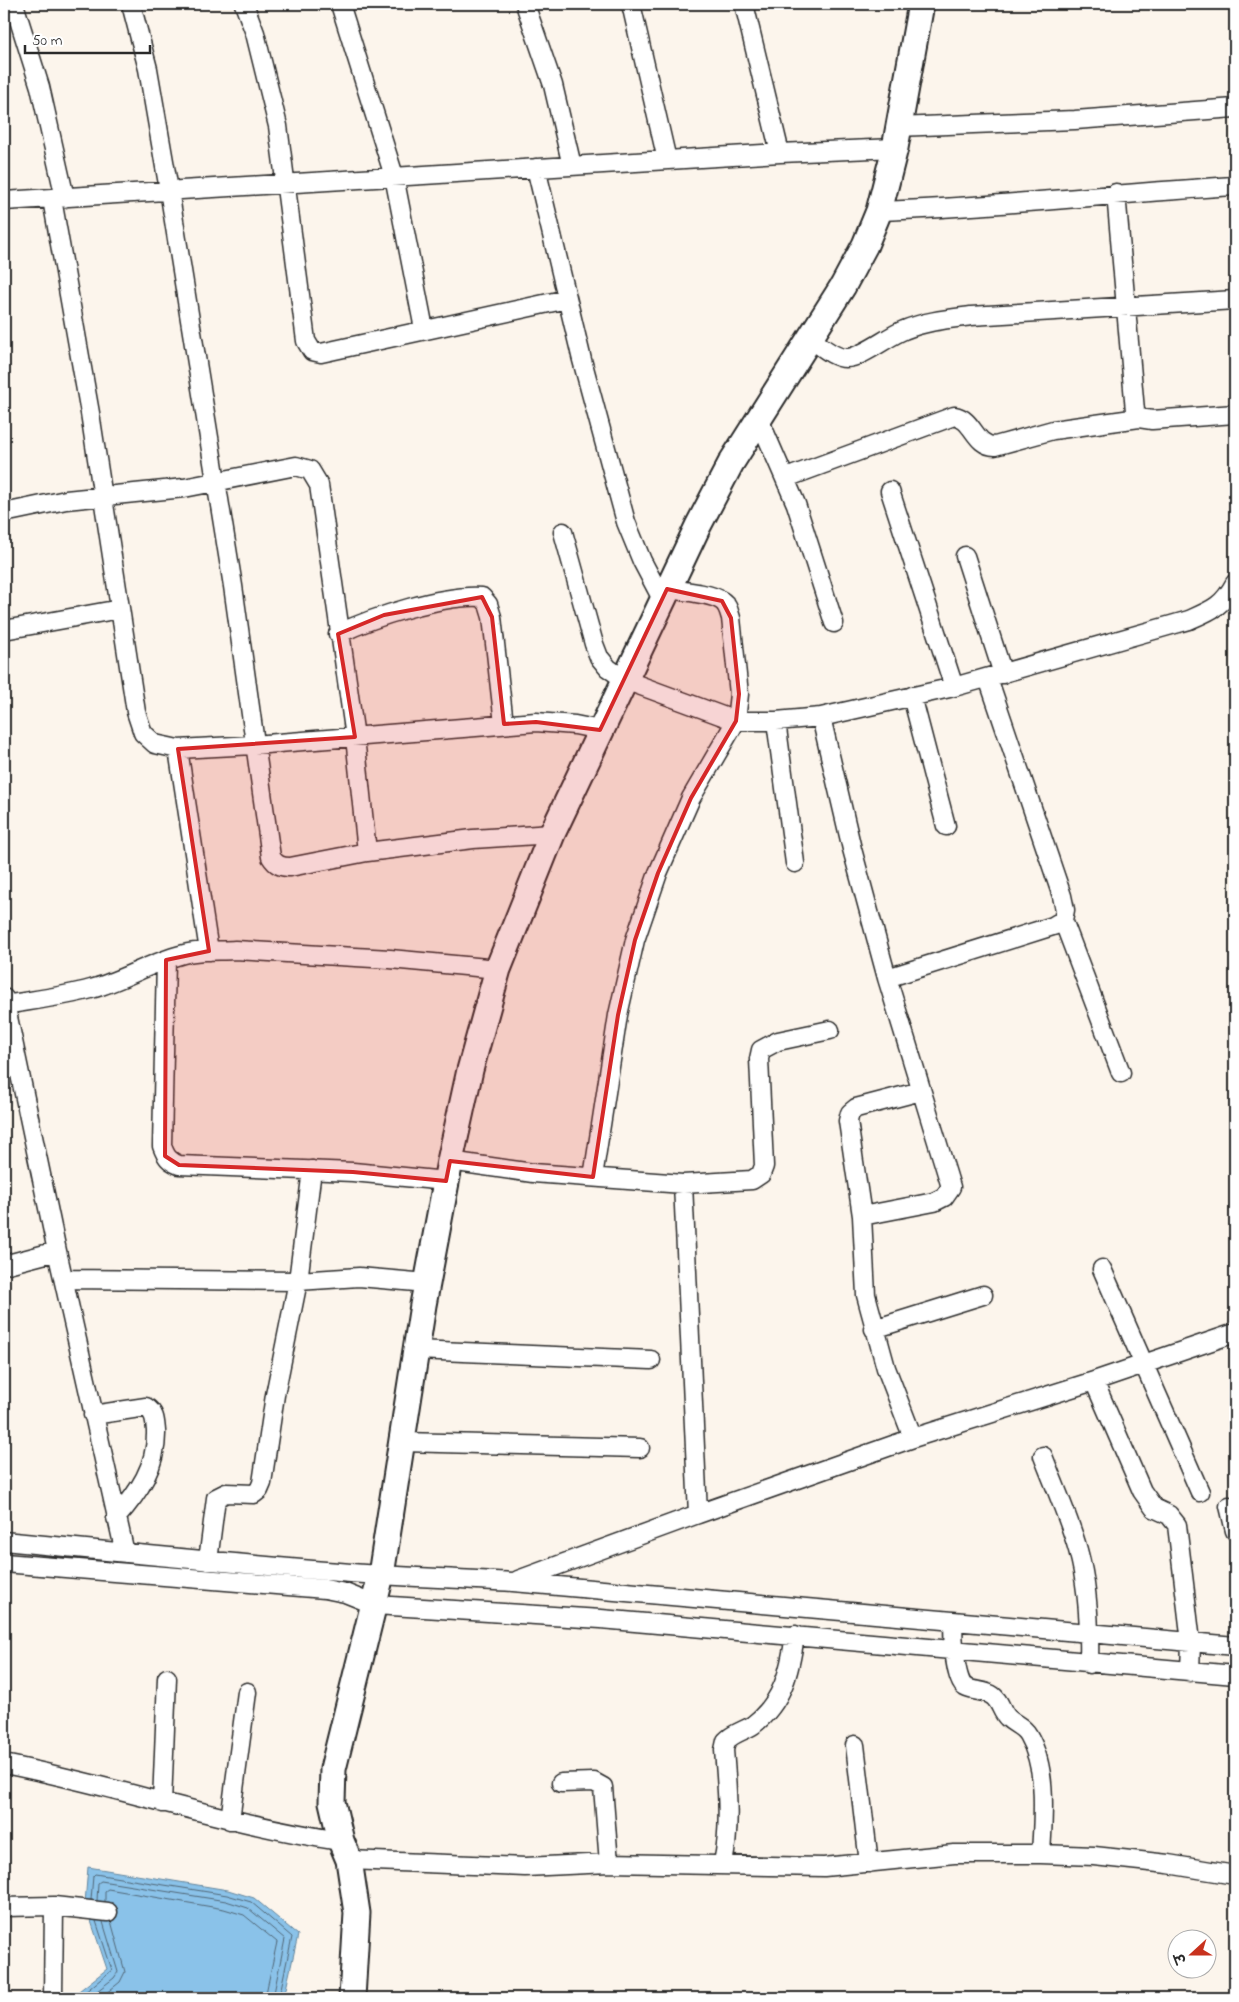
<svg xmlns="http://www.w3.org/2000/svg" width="1239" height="2002" viewBox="0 0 1239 2002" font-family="'Indie Flower','Playpen Sans Deva',sans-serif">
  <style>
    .water { fill: #8ac2e9; stroke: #64869d }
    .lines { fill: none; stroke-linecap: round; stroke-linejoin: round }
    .shore { stroke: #516777; stroke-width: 1 }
    .street-casing { stroke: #2b2b2b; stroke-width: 21 }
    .secondary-casing { stroke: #2b2b2b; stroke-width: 29 }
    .street { stroke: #fff; stroke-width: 18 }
    .secondary { stroke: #fff; stroke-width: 25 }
    .marked { fill: #d62828; fill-opacity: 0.2; stroke: #d62828; stroke-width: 4; stroke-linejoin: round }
  </style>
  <rect width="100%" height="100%" fill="#fcf5ec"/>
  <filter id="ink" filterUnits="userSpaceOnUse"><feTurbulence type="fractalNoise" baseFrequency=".02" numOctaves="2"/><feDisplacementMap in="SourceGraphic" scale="10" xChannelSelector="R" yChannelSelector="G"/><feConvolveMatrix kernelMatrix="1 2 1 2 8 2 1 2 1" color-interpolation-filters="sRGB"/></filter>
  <g filter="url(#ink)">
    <path class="water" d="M 88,1867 L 228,1890 L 254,1898 L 298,1935 L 284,1998 L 70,1998 L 107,1969 L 85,1903 Z"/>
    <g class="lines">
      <path class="shore" d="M 91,1900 L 93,1876 L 95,1874 L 227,1895 L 251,1902 L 292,1937 L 279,1998
        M 97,1901 L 98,1883 L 101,1881 L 226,1901 L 248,1908 L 285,1939 L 273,1998
        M 105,1902 L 105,1891 L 108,1889 L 224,1909 L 244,1915 L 277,1942 L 265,1998
        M 78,1998 L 112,1970 L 96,1921
        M 88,1998 L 114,1978 L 118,1972 L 103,1922
        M 100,1998 L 120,1982 L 125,1972 L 111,1921"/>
      <g class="street-casing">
        <path id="street" d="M 14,4 L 40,87 L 65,198
          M 131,4 L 148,69 L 169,190 L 233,586 L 271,857 C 276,865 281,867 290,867 L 367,852 L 473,839 L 552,834
          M 244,4 L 255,33 L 278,126 L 306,341 L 312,351 L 321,353 L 567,299
          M 340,4 L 394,176 L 424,329
          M 525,4 L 553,85 L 572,166
          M 631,4 L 667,160
          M 744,4 L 780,153
          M 897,127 L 1075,120 L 1235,108
          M 536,168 L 582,360 L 626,522 L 642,561 L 662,599
          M 1116,193 L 1135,411 L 1139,418 L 1152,420 L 1235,414
          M 52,199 L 90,413 L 136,712 L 143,733 L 155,744 L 178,749 L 254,745 L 536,722 L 575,725 L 600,730
          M 4,201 L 780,153 L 895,148
          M 879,211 C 998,207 1117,193 1235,186
          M 809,338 C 819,344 833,358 846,358 C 862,358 888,336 904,330 C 926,321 948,319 971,316 L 1235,300
          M 759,419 L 796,504 L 834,623
          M 786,478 L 954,416 C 974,419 974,446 995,446 L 1053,430 L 1139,418
          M 890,491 L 954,687
          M 4,513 L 66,500 L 184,488 L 296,466 L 310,470 L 319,485 L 355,737 L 367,852
          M 563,532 L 594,644 L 599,657 L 608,668 L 625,680 L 736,721 L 776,721 L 821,717 L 954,687 L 1189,620 C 1212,610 1223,606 1235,583
          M 965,556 L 1003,674
          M 4,630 L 120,609
          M 338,634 C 373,617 444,594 482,597 L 488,604 L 492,617 L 504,724
          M 912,696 L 946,826
          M 821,717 L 852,849 L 887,978 L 951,1187 L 944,1197 L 934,1202 L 862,1216
          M 776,721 L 795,863
          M 178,749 L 209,951
          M 1063,920 L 1121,1073
          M 166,960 L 162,1146 C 166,1157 169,1161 179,1165 L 353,1172 L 446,1181
          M 887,978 L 1053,926 L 1063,920 L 1065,910 L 1062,896 L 988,678
          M 4,998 L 57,1251 L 125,1553
          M 4,1005 C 33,1000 62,997 91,989 C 124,980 155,960 188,953 C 204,950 219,951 235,950 L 390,959 L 498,969
          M 450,1161 L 533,1173 L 683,1184 L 752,1180 L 761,1174 L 764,1166 L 759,1059 L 761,1050 L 778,1041 L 830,1030
          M 593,1177 L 618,1015 L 635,940 L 658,873 L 691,798 L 736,721 L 739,694 L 731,618 C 729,612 728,605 722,601 C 711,593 682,591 667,589
          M 4,1265 L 57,1251
          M 1102,1269 L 1200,1492
          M 64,1279 L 298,1281 L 359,1277 L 427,1283
          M 874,1329 L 983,1295
          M 416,1350 L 651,1360
          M 1094,1381 L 1142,1491 L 1154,1508 L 1169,1515 L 1177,1525 L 1191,1642 L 1190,1672
          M 93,1415 L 146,1407 C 155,1413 155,1420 156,1431 C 157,1466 139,1492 116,1518
          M 913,1438 L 886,1368 L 866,1295 L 862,1216 L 848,1121 L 850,1113 L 856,1108 L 921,1091
          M 402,1442 L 640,1448
          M 1043,1456 C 1055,1487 1069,1518 1078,1550 C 1088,1586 1090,1626 1089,1664
          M 1229,1506 L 1235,1531
          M 698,1514 L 913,1438 L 1094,1381 L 1235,1333
          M 4,1541 C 116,1552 227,1563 339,1572 C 397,1577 455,1578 513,1582 L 1235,1646
          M 208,1561 L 216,1498 L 226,1493 L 254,1494 L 259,1490 L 262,1483 L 275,1395 L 298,1281 L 312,1170
          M 4,1563 L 325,1589 L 345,1593 L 375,1605 L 601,1619 L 1235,1675
          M 518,1580 L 698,1514 L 683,1184
          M 953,1621 C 953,1633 954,1680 965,1687 C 974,1692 985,1690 993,1696 C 1001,1702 1001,1712 1008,1718 C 1015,1725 1023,1726 1028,1735 C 1048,1769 1043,1816 1041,1854
          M 855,1745 L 869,1863
          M 4,1764 C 117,1786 226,1824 341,1841
          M 561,1783 L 594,1782 L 603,1787 L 609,1863
          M 162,1803 L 167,1678
          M 230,1820 L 247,1692
          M 349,1860 L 525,1867 L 609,1863 L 824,1867 L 954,1854 L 1041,1854 L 1094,1856 L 1168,1864 L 1235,1875
          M 723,1863 C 731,1826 727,1788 724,1750 L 726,1741 C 733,1733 744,1731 753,1725 C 783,1702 790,1671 795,1635
          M 4,1907 L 54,1906 L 108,1912
          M 53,1998 L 54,1906"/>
      </g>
      <g class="secondary-casing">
        <path id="secondary" d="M 352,1998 L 357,1913 L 349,1860 L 341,1841 L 332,1802 L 333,1769 L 381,1575 L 423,1305 L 450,1161 L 470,1070 L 498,969 L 552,834 L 698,526 L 731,463 L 843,286 L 865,245 L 879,211 L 895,148 L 921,4"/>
      </g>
      <use href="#street" class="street"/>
      <use href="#secondary" class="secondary"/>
    </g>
  </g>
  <path class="marked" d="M 667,589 L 722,601 L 731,618 L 739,694 L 736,721 L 691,798 L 658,873 L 635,940 L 618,1015 L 593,1177 L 450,1161 L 446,1181 L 353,1172 L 179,1165 L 165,1156 L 166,960 L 209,951 L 178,749 L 355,737 L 338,634 L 384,615 L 482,597 L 492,617 L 504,724 L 536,722 L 600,730 Z"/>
  <rect width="1239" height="2002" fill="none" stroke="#fff" stroke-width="20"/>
  <rect x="10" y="10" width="1219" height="1982" fill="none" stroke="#2b2b2b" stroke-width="2" filter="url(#ink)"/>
  <g transform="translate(1192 1954) rotate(249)"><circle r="24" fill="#ffffff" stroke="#aaaaaa"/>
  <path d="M0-4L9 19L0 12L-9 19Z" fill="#c8321e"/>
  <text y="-8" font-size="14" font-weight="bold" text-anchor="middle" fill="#2b2b2b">उ</text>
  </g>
  <path d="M25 45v8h125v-8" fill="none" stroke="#2b2b2b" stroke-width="2.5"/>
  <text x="32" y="45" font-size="15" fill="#2b2b2b" stroke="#ffffff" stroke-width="4" paint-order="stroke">50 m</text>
</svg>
